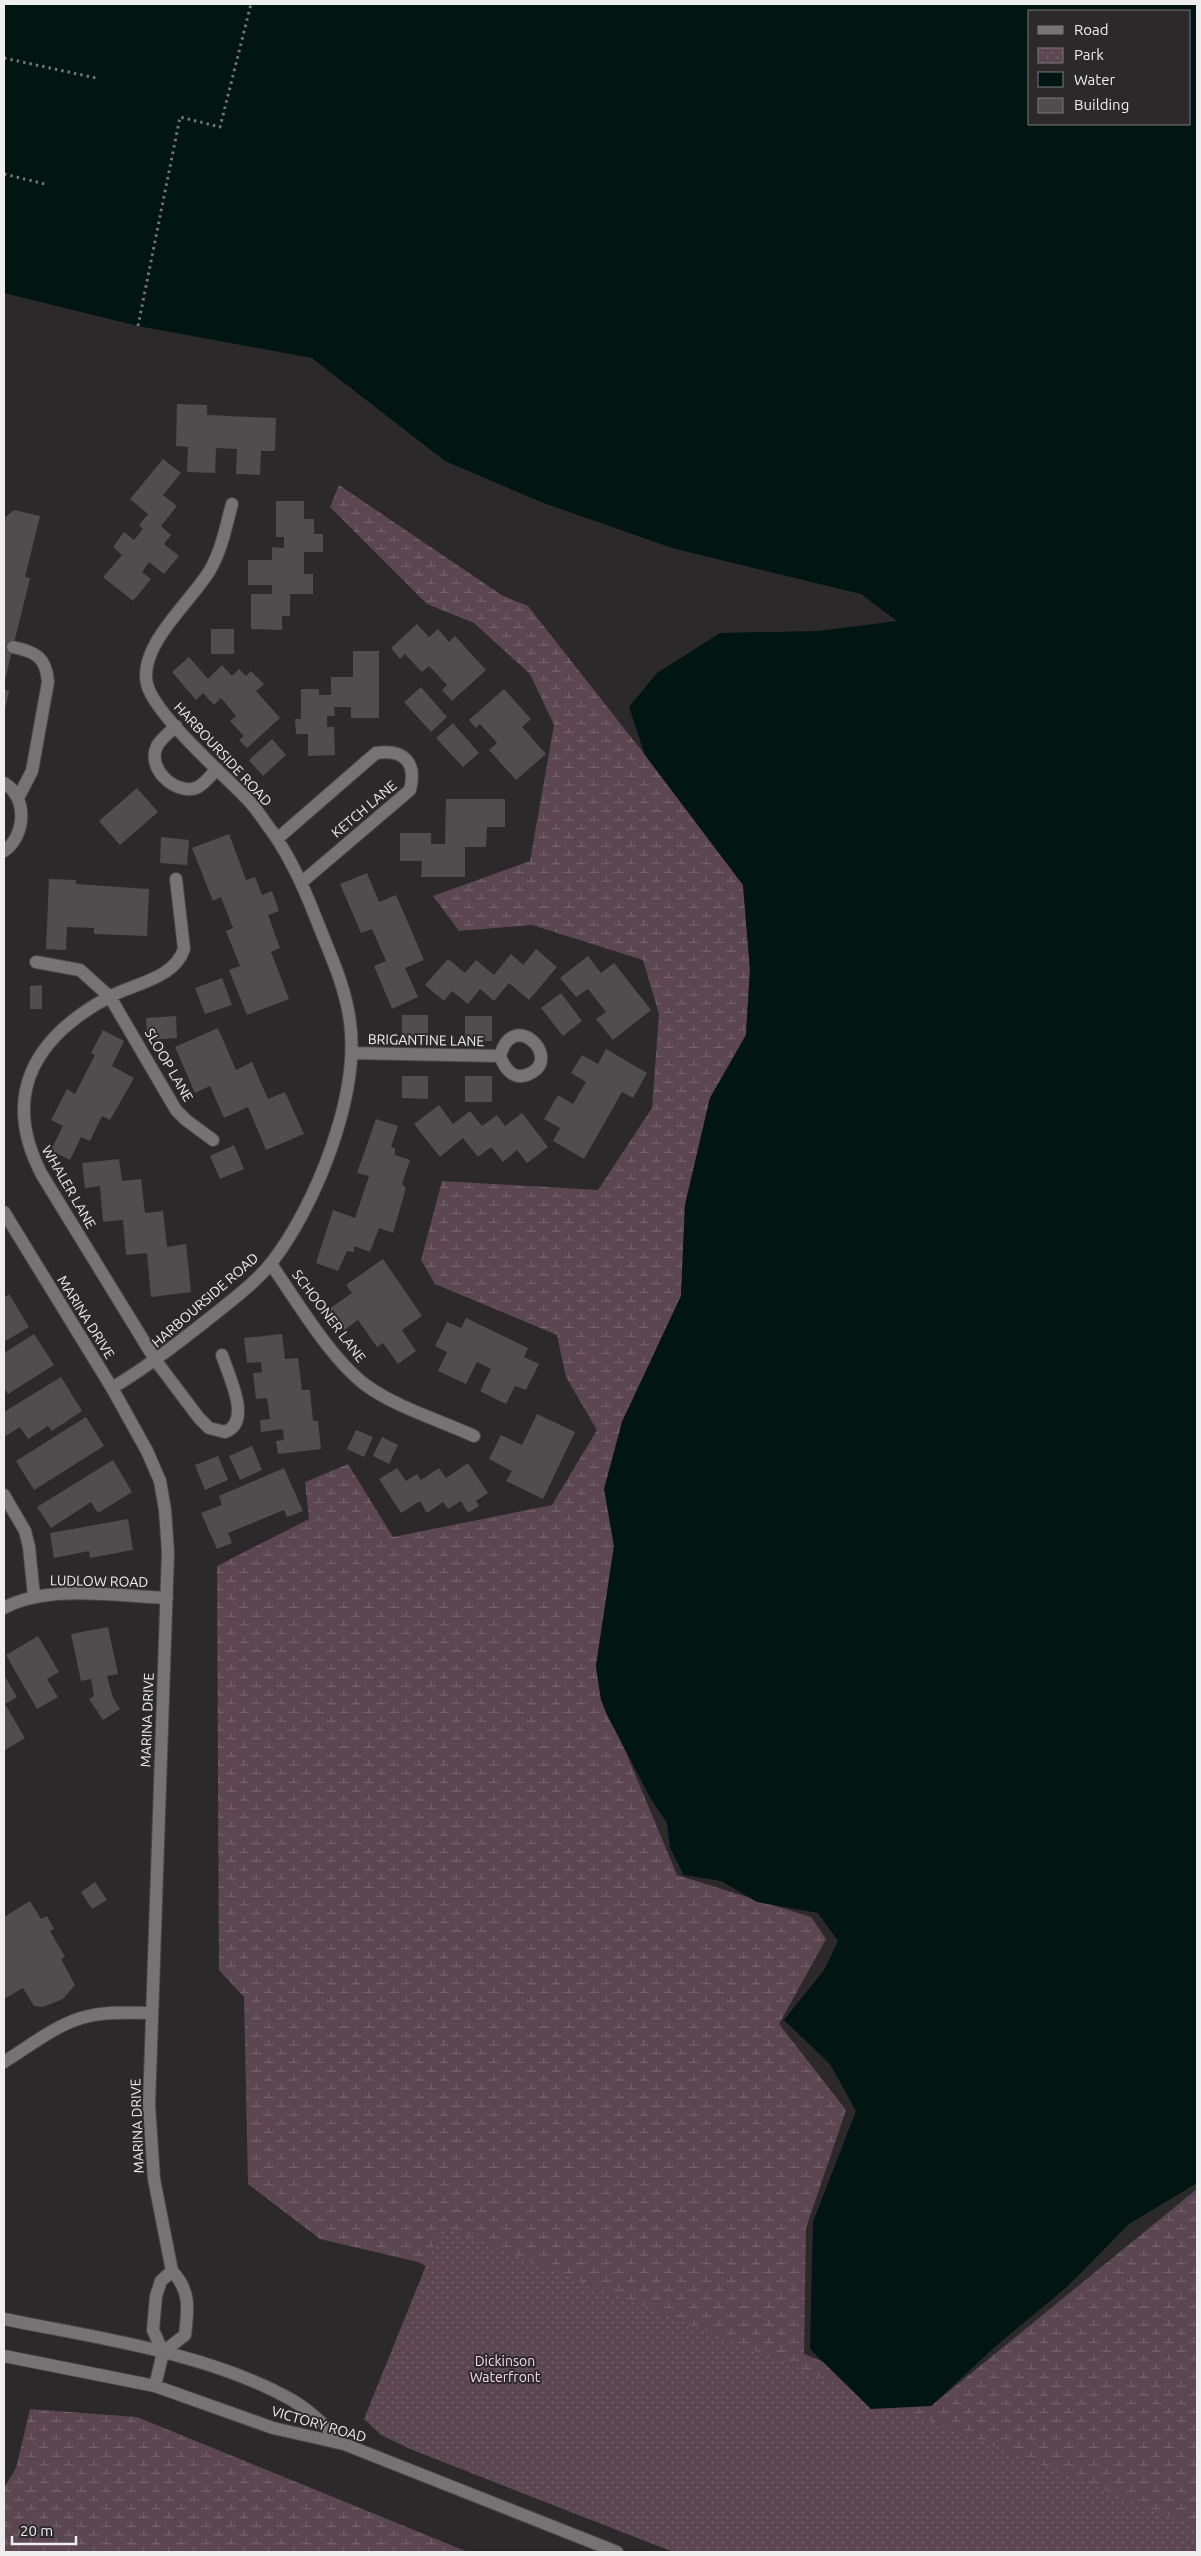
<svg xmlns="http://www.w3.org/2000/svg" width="1201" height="2556" viewBox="0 0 1201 2556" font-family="Ubuntu,sans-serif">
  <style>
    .wetland { fill: url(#wetland-marsh) }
    .park { fill: url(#park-dots) }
    .water { fill: #011513; fill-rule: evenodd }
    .building { fill: #504d4e }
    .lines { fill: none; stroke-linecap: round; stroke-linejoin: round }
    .minor-casing { stroke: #494748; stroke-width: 14 }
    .path { stroke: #757374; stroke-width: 3; stroke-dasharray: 2.5 4; stroke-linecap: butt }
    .minor { stroke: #767375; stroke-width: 12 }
    .labels { text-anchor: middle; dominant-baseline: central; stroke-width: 4; stroke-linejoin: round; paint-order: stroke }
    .street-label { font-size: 14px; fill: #efeeef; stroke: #2c292b }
    .park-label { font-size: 14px; fill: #f9d6ea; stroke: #2c292b }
  </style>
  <defs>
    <pattern id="wetland-marsh" width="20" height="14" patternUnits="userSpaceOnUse" patternTransform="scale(1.25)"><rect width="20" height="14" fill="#5b4652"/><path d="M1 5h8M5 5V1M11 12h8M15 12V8" fill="none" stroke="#73616b"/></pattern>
    <pattern id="park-dots" width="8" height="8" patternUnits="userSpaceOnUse" patternTransform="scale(1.25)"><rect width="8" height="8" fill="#5b4652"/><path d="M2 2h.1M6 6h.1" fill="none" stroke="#73616b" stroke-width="1.8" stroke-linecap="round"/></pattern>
  </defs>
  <rect width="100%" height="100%" fill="#2c292b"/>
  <path class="wetland" d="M 339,485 L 503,596 L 528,606 L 645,755 L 743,885 L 750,969 L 746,1035 L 710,1098 L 685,1205 L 681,1296 L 622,1422 L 610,1520 L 614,1546 L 596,1666 L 599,1688 L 677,1875 L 811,1917 L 826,1939 L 779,2024 L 846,2110 L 806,2228 L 804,2354 L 931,2406 L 1197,2189 L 1197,2529 L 694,2406 L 418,2262 L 320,2239 L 248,2184 L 244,1997 L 219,1970 L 217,1566 L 309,1519 L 305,1482 L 348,1464 L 393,1537 L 552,1505 L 597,1430 L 566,1377 L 557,1335 L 435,1284 L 421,1260 L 442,1181 L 598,1190 L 652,1108 L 659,1014 L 643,960 L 532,925 L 459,931 L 433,896 L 530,861 L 554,725 L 530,674 L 474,623 L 427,604 L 330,507 Z
    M 30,2409 L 137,2417 L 468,2552 L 4,2552 L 4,2488 L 16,2468 Z"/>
  <path class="park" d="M 442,2226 L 1197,2527 L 1197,2552 L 673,2552 L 410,2449 L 381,2435 L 364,2419 Z"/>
  <path class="water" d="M 4,4 L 1197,4 L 1197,2183 L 1129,2224 L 1068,2286 L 997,2345 L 931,2406 L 871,2409 L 810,2349 L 813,2222 L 856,2111 L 830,2064 L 784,2020 L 824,1970 L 838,1941 L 818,1913 L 757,1902 L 721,1881 L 684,1875 L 670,1848 L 667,1823 L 651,1799 L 607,1715 L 601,1700 L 596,1666 L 614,1546 L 604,1489 L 622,1422 L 681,1296 L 685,1205 L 710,1098 L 746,1035 L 750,969 L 743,885 L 645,755 L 629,707 L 657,673 L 720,633 L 818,631 L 897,621 L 861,594 L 672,548 L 541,502 L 445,461 L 312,358 L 138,326 L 4,293 ZM 1030,11 L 1190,11 L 1190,124 L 1030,124 Z"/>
  <path class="building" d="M 177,404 L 207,405 L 207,415 L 276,418 L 275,451 L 261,451 L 260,475 L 236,474 L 237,449 L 216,448 L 215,473 L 187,472 L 188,447 L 176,446 Z
    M 163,459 L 181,473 L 163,495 L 177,506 L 161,526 L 171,535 L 164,544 L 179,556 L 164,574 L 149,562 L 142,572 L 151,579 L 133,601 L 103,577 L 122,555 L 113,547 L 124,532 L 134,540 L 143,529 L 139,525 L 148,514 L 130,499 Z
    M 276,501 L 304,501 L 304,519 L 314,519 L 314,534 L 323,534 L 323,552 L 304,552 L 304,574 L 313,574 L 313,594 L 290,594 L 290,616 L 282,616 L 282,630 L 251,629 L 251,594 L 272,594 L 272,585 L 248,585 L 248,560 L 272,560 L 272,547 L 284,548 L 284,537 L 276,537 Z
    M 14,510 L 40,516 L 25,577 L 30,578 L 4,684 L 4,518 Z
    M 417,624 L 429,637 L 438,629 L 449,642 L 455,636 L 486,670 L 452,701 L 442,690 L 447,685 L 429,666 L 422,672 L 405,654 L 400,659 L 391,648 Z
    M 211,629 L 234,629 L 234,654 L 211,654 Z
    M 353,651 L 379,651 L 379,718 L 351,718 L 351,707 L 334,707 L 335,716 L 327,716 L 327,727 L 334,727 L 335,755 L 308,756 L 308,734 L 296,734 L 295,719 L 301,719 L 301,689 L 319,689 L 319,695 L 331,695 L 331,677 L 353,677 Z
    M 189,657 L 208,679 L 222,665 L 232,676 L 239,669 L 246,676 L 251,671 L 264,684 L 256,691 L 280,718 L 247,748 L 239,740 L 244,736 L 230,721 L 236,716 L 221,698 L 214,705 L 203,693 L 196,700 L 172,672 Z
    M 421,687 L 447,717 L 431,732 L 404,702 Z
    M 4,689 L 9,691 L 5,710 L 4,710 Z
    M 504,689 L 531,719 L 522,727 L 546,754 L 516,780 L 489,750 L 497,743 L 480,724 L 476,728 L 469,720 Z
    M 453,723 L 479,753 L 463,767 L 436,738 Z
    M 272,739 L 286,755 L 263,776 L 249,760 Z
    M 137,788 L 158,812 L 120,845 L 99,821 Z
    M 446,799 L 505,799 L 505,827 L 487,827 L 486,847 L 465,847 L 465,877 L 421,877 L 422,861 L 400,861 L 400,833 L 431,833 L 431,844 L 445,844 Z
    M 229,834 L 246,880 L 255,877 L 262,895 L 272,891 L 279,911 L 268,915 L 280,948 L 271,952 L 289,999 L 247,1015 L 229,970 L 240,966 L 226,931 L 233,928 L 221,897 L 213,901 L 192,848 Z
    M 161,837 L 189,840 L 187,865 L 160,863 Z
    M 367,873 L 379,902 L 396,895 L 424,960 L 405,968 L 418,997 L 392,1009 L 374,966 L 386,961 L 372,929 L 361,933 L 340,884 Z
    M 49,879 L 76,880 L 76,884 L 149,889 L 147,936 L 94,934 L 94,928 L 67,927 L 66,950 L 46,949 Z
    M 536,949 L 557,967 L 529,1000 L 509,983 L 494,1001 L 480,989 L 468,1004 L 452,991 L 444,1001 L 425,985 L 448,959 L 465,973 L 476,960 L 494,975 L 511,954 L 523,965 Z
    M 588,956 L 601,973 L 614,963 L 651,1010 L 613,1040 L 596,1019 L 606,1012 L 588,989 L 576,997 L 560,978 Z
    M 222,978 L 232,1005 L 205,1014 L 195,988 Z
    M 42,985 L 42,1009 L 30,1009 L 30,986 Z
    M 561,993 L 582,1021 L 563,1036 L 541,1008 Z
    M 402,1015 L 428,1015 L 428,1038 L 402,1038 Z
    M 176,1016 L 177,1038 L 147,1040 L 146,1018 Z
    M 465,1016 L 492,1016 L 492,1041 L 465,1041 Z
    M 218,1028 L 236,1070 L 252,1062 L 268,1099 L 285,1092 L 304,1134 L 266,1150 L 248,1107 L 224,1118 L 210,1086 L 195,1093 L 175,1047 Z
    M 103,1030 L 124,1041 L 112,1066 L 134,1078 L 110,1120 L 102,1116 L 90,1141 L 81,1137 L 70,1160 L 51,1150 L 63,1126 L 51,1120 L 67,1089 L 75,1094 L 95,1055 L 91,1053 Z
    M 606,1049 L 647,1073 L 633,1098 L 622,1092 L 584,1159 L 553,1141 L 560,1128 L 544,1119 L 558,1095 L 573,1104 L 586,1082 L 571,1073 L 582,1055 L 598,1064 Z
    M 402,1076 L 428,1076 L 428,1099 L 402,1098 Z
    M 465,1076 L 492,1076 L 492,1102 L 465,1102 Z
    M 439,1105 L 453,1124 L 470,1111 L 482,1126 L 497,1115 L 505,1126 L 522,1113 L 548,1147 L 527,1163 L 517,1150 L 503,1162 L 491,1147 L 478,1157 L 463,1138 L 440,1157 L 414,1124 Z
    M 376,1119 L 398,1126 L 391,1147 L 395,1148 L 395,1155 L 410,1160 L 402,1184 L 406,1188 L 393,1233 L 379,1228 L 370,1252 L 354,1246 L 354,1252 L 347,1251 L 338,1271 L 316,1263 L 333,1210 L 355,1218 L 369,1176 L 357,1173 Z
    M 234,1145 L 244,1169 L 220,1179 L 210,1156 Z
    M 119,1159 L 122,1181 L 141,1179 L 145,1213 L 163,1211 L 167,1247 L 186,1244 L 191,1292 L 151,1297 L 147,1253 L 126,1255 L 123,1220 L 103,1222 L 100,1186 L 85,1188 L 82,1163 Z
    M 383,1259 L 422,1316 L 402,1330 L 416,1351 L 398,1364 L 383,1343 L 377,1347 L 358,1320 L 344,1330 L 329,1309 L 352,1293 L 346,1285 Z
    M 9,1294 L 29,1327 L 4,1342 L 4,1298 Z
    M 466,1318 L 528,1348 L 524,1357 L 539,1364 L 526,1390 L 515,1386 L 506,1404 L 480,1391 L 491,1369 L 477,1362 L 466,1384 L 438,1371 L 447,1352 L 435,1346 L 447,1322 L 461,1328 Z
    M 34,1334 L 54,1365 L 8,1394 L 4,1388 L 4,1353 Z
    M 282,1334 L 285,1359 L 298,1358 L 302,1390 L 310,1390 L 313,1421 L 318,1421 L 321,1449 L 278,1454 L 276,1441 L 284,1440 L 283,1429 L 261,1432 L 260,1420 L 270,1419 L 267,1398 L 256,1399 L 253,1373 L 262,1372 L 261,1362 L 247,1363 L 244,1338 Z
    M 61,1377 L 82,1411 L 52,1431 L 48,1426 L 28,1439 L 20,1427 L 4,1437 L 4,1412 Z
    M 537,1414 L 575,1432 L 543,1499 L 506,1481 L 512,1471 L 489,1459 L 501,1435 L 522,1445 Z
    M 86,1417 L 104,1446 L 34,1490 L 16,1461 Z
    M 356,1430 L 373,1437 L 364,1457 L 347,1449 Z
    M 382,1437 L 398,1445 L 389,1464 L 373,1456 Z
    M 252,1446 L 262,1470 L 240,1480 L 229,1456 Z
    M 218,1456 L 228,1480 L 205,1490 L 195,1465 Z
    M 113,1460 L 132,1492 L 98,1513 L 91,1502 L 51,1528 L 37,1507 Z
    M 468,1463 L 488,1493 L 476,1501 L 479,1506 L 468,1513 L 461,1501 L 448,1509 L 443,1502 L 427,1513 L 420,1501 L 401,1513 L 379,1479 L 397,1468 L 406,1481 L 417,1474 L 421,1480 L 439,1468 L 446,1478 Z
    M 284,1468 L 303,1511 L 287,1517 L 284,1510 L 228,1533 L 232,1543 L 217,1549 L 201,1513 L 222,1505 L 219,1496 Z
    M 128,1519 L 133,1550 L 90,1558 L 89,1551 L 54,1558 L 50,1533 Z
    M 108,1627 L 118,1674 L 107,1676 L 113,1698 L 120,1709 L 103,1720 L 89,1699 L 94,1696 L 91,1679 L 81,1681 L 71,1634 Z
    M 38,1636 L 59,1672 L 47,1679 L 58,1697 L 37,1709 L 6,1655 Z
    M 4,1675 L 17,1697 L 5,1704 L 25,1738 L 5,1750 Z
    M 95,1882 L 107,1900 L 92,1909 L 81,1892 Z
    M 30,1901 L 41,1919 L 47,1916 L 54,1929 L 50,1931 L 65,1957 L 61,1959 L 75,1985 L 63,1999 L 43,2007 L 34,2006 L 23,1988 L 4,1999 L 4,1917 Z"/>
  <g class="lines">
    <g class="minor-casing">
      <path id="minor" d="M 13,647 C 36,652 46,657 48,682 L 32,771 L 18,798
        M 176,726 C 170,732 161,739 157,746 C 146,768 175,795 196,788 C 204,785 211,775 217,769
        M 4,783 C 28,797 26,836 4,851
        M 277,839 L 376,753 C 404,749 417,762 410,790 L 302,882
        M 176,879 L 184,949 C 174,979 135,983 109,997 C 35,1037 0,1095 42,1175 L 156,1361 L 199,1418 L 209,1428 L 225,1432 C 253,1422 228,1375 222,1355
        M 36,962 L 80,970 L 110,997 L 176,1110 L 186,1120 L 213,1140
        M 352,1053 L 500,1056 C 505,1070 515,1082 531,1073 C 562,1057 513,1008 500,1056
        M 4,1212 L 112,1388 L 147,1451 L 160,1481 L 165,1510 L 168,1552 L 149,2105 L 154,2179 L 172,2271 C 191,2291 188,2309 185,2335 L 163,2352
        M 271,1264 C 296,1300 332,1361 367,1386 C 398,1408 439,1420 474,1436
        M 112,1388 C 150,1365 182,1340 216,1313 C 235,1298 257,1281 272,1262 C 316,1205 360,1095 350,1022 C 346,990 333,961 321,931 C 307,895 293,861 271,830 C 263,820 257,809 248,800 C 224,775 154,714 147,684 C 138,645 192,601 210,570 C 222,549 226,526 232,504
        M 4,1495 L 25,1531 L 29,1547 L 34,1596
        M 4,1608 C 47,1584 118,1596 167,1598
        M 4,2062 C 30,2046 59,2022 89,2016 C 110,2011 131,2013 151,2013
        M 4,2319 C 97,2338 209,2353 292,2400 C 312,2412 327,2428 344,2444
        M 4,2356 L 155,2386 L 273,2428 L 344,2444 L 617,2552
        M 155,2386 L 163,2352 L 153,2330 L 156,2296 L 161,2281 L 172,2271"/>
    </g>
    <path class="path" d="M 4,58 L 96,78
      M 4,174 L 45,184
      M 138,326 L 180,117 L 220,127 L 251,4"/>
    <use href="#minor" class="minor"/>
  </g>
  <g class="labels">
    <g class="street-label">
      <text transform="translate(223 754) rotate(47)">HARBOURSIDE ROAD</text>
      <text transform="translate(364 809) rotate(-40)">KETCH LANE</text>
      <text transform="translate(426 1040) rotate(1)">BRIGANTINE LANE</text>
      <text transform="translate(169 1065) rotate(60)">SLOOP LANE</text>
      <text transform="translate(69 1187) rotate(60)">WHALER LANE</text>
      <text transform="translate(205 1300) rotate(-41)">HARBOURSIDE ROAD</text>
      <text transform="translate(329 1316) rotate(53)">SCHOONER LANE</text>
      <text transform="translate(86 1317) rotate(58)">MARINA DRIVE</text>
      <text transform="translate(99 1581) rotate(1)">LUDLOW ROAD</text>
      <text transform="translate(147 1720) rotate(-88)">MARINA DRIVE</text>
      <text transform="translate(137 2126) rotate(-92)">MARINA DRIVE</text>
      <text transform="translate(319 2424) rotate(16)">VICTORY ROAD</text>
    </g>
    <g class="park-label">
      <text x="505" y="2361">Dickinson<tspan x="505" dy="16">Waterfront</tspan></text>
    </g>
  </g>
  <rect width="1201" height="2556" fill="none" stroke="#efeeef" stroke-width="10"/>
  <rect x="1028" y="10" width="162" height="115" fill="#2c292b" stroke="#7a7879"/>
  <rect x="1038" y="26" width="25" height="8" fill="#767375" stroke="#7a7879"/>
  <text x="1074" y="35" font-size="15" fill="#efeeef">Road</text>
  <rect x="1038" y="48" width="25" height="15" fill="url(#park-dots)" stroke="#7a7879"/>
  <text x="1074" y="60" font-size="15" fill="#efeeef">Park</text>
  <rect x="1038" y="72" width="25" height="15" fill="#011513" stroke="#7a7879"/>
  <text x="1074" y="85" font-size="15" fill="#efeeef">Water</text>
  <rect x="1038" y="98" width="25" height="15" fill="#504d4e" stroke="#7a7879"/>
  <text x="1074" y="110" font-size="15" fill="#efeeef">Building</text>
  <path d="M12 2536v8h64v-8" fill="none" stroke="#efeeef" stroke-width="2.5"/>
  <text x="20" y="2536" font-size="15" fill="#efeeef" stroke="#2c292b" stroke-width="4" paint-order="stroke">20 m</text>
</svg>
